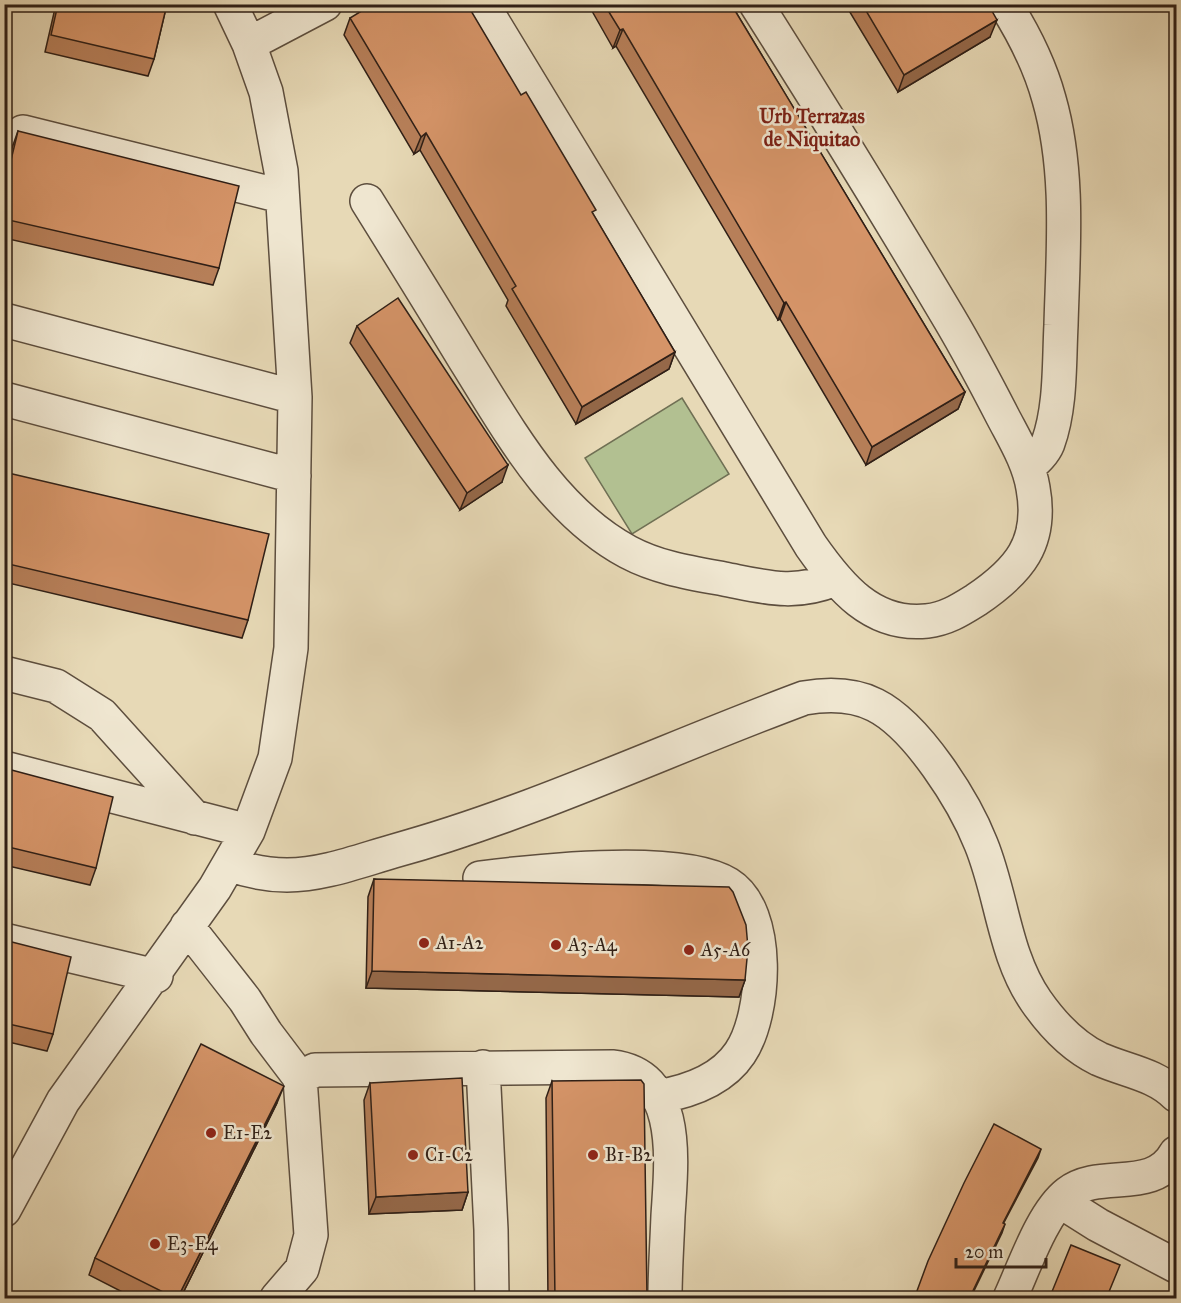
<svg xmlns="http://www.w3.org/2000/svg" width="1181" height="1303" viewBox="0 0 1181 1303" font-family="'IM FELL Great Primer',serif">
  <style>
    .green { fill: #b2c091; stroke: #707054; stroke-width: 1.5 }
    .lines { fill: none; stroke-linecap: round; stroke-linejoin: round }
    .minor-casing { stroke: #5d4e3e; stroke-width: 36 }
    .minor { stroke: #efe6d0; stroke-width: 33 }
    .wall { fill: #b77f59; stroke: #2f1f16; stroke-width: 1.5 }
    .shaded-wall { fill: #956849; stroke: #2f1f16; stroke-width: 1.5 }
    .building { fill: #d59468; stroke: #2f1f16; stroke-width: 1.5 }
    .poi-dot { fill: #8f2418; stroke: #efe6d0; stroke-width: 2 }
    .labels { text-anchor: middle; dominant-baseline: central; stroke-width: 5; stroke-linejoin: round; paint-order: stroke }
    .poi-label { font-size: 18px; fill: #2f1f16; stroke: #efe6d0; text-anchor: start }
    .neighbourhood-label { font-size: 20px; font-weight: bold; fill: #7a1f14; stroke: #efe6d0 }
  </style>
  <rect width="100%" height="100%" fill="#e7d9b6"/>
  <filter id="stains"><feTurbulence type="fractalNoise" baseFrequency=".00333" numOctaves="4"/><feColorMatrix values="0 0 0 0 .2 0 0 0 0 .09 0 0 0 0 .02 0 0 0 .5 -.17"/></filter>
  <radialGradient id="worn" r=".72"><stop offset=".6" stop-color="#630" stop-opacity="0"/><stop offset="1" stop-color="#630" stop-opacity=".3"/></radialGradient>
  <path class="green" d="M 682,398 L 729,474 L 632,534 L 585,458 Z"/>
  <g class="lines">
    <g class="minor-casing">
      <path id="minor" d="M 482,4 L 811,546 C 839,586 872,627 927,621 C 946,619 960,610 976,600 C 1019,571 1043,543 1033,488 C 1029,463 1015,440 1003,417 C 986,384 968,350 949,318 C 886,212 822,108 756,4
        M 1005,4 C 1024,34 1040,66 1049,99 C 1070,172 1063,251 1061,325 C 1059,363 1061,407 1048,443 C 1044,453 1036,460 1028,467
        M 249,44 L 325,4
        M 23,132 L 281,196
        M 367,201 C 400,254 433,307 465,360 C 509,430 552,511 628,552 C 658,568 691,573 724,579 C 765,587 794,596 835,579
        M 4,320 L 295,397
        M 4,399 L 294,476
        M 4,673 L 56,686 L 102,715 L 195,818
        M 4,768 L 248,831
        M 229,864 C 248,871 267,875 287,875 C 323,875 359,861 394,851 C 532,813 669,748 804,698 C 828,694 853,694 875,705 C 917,726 964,801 981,844 C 1002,895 1004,955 1036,1001 C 1052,1024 1074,1047 1099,1059 C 1126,1071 1155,1074 1176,1095
        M 480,878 C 536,871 681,855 728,884 C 772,911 766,1015 740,1053 C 722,1080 687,1092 657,1097
        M 187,926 L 245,1000 L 266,1033 L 300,1078 L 311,1235 L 302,1269 L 277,1298
        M 4,940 L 156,976
        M 483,1067 L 491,1230 L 492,1298
        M 300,1078 L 315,1070 L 612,1067 C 683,1075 671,1165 668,1216 C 667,1243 665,1271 665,1298
        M 1060,1201 L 1098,1225 L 1176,1266
        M 4,1210 L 63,1101 L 215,888 L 248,831 L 275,758 L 291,648 L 295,397 L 281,171 L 266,92 L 249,44 L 230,4
        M 1010,1298 C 1024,1268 1042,1213 1068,1193 C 1101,1168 1153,1195 1176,1153"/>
    </g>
    <use href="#minor" class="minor"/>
  </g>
  <path class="wall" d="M 56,4 L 167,4 L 154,59 L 148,76 L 45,52 Z
    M 588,4 L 731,4 L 965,392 L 958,409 L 866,465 L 780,319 L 778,320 L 616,46 L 613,48 Z
    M 845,4 L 988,4 L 990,37 L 898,92 Z
    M 350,18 L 521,95 L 594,216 L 675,352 L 669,369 L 576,424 L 506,306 L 508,300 L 420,150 L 414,154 L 344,35 Z
    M 18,131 L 219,268 L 213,285 L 4,238 L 4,180 L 12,148 Z
    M 357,326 L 502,482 L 460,510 L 350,343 Z
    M 4,472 L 248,620 L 242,638 L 4,582 Z
    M 4,768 L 96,868 L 90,885 L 4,865 Z
    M 374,879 L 745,980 L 739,997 L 366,988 L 368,897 Z
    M 4,940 L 53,1034 L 47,1051 L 4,1041 Z
    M 552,1081 L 647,1299 L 548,1299 L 546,1098 Z
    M 370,1083 L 468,1192 L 462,1210 L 369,1214 L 364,1100 Z
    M 277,1103 L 180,1299 L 136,1299 L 89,1275 L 95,1258 Z"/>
  <path class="shaded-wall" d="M 997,20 L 990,37 L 898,92 L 904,75 Z
    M 623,29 L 616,46 L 613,48 L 620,30 Z
    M 426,133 L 420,150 L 414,154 L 421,137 Z
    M 786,302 L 780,319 L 778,320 L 784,303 Z
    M 675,352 L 669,369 L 576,424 L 582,407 Z
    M 965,392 L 958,409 L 866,465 L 872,447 Z
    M 508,465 L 502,482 L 460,510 L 467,493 Z
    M 372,971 L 745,980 L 739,997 L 366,988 Z
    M 284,1086 L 277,1103 L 180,1299 L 177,1299 Z
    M 1041,1149 L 1038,1158 L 999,1232 L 1003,1223 Z
    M 468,1192 L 462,1210 L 369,1214 L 376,1197 Z
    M 1005,1224 L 1002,1233 L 970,1299 L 969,1299 Z"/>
  <path class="building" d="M 58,4 L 167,4 L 154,59 L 51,35 Z
    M 373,4 L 467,4 L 521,95 L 526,92 L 596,210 L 592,212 L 675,352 L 582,407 L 512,289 L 516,286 L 426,133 L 421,137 L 350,18 Z
    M 604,4 L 731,4 L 965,392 L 872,447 L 786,302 L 784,303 L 623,29 L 620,30 Z
    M 862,4 L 988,4 L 997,20 L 904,75 Z
    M 18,131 L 239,186 L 219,268 L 4,219 L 4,189 Z
    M 398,298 L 508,465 L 467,493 L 357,326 Z
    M 4,472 L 269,534 L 248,620 L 4,563 Z
    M 4,768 L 113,797 L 96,868 L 4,846 Z
    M 374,879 L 729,887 L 733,892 L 746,925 L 748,948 L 745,980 L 372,971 Z
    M 4,940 L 71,957 L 53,1034 L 4,1023 Z
    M 201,1044 L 284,1086 L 177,1299 L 95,1258 Z
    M 462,1078 L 468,1192 L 376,1197 L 370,1083 Z
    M 641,1080 L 644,1084 L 647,1299 L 555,1299 L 552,1081 Z
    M 994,1124 L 1041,1149 L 1003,1223 L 1005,1224 L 969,1299 L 914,1299 L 928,1261 L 964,1183 Z
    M 1071,1245 L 1120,1265 L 1106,1299 L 1049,1299 Z"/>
  <g class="poi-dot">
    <circle cx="424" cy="943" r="6"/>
    <circle cx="556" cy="945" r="6"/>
    <circle cx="689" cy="950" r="6"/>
    <circle cx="211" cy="1133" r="6"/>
    <circle cx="413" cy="1155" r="6"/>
    <circle cx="593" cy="1155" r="6"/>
    <circle cx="155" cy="1244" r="6"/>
  </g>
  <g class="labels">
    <g class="poi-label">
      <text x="436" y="943">A1-A2</text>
      <text x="568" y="945">A3-A4</text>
      <text x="701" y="950">A5-A6</text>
      <text x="223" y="1133">E1-E2</text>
      <text x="425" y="1155">C1-C2</text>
      <text x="605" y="1155">B1-B2</text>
      <text x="167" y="1244">E3-E4</text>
    </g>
    <g class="neighbourhood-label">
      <text x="812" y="116">Urb Terrazas<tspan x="812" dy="23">de Niquitao</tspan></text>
    </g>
  </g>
  <rect width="1181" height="1303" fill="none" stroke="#e7d9b6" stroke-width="24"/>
  <rect x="6" y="6" width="1169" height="1291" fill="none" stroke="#2f1f16" stroke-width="3"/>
  <rect x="12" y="12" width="1157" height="1279" fill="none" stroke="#2f1f16" stroke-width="1.5"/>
  <path d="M956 1258v9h90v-9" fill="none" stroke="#2f1f16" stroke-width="3"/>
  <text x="965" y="1258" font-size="18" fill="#2f1f16" stroke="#efe6d0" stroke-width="4.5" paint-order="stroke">20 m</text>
  <rect width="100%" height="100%" filter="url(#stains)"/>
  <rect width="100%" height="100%" fill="url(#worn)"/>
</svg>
